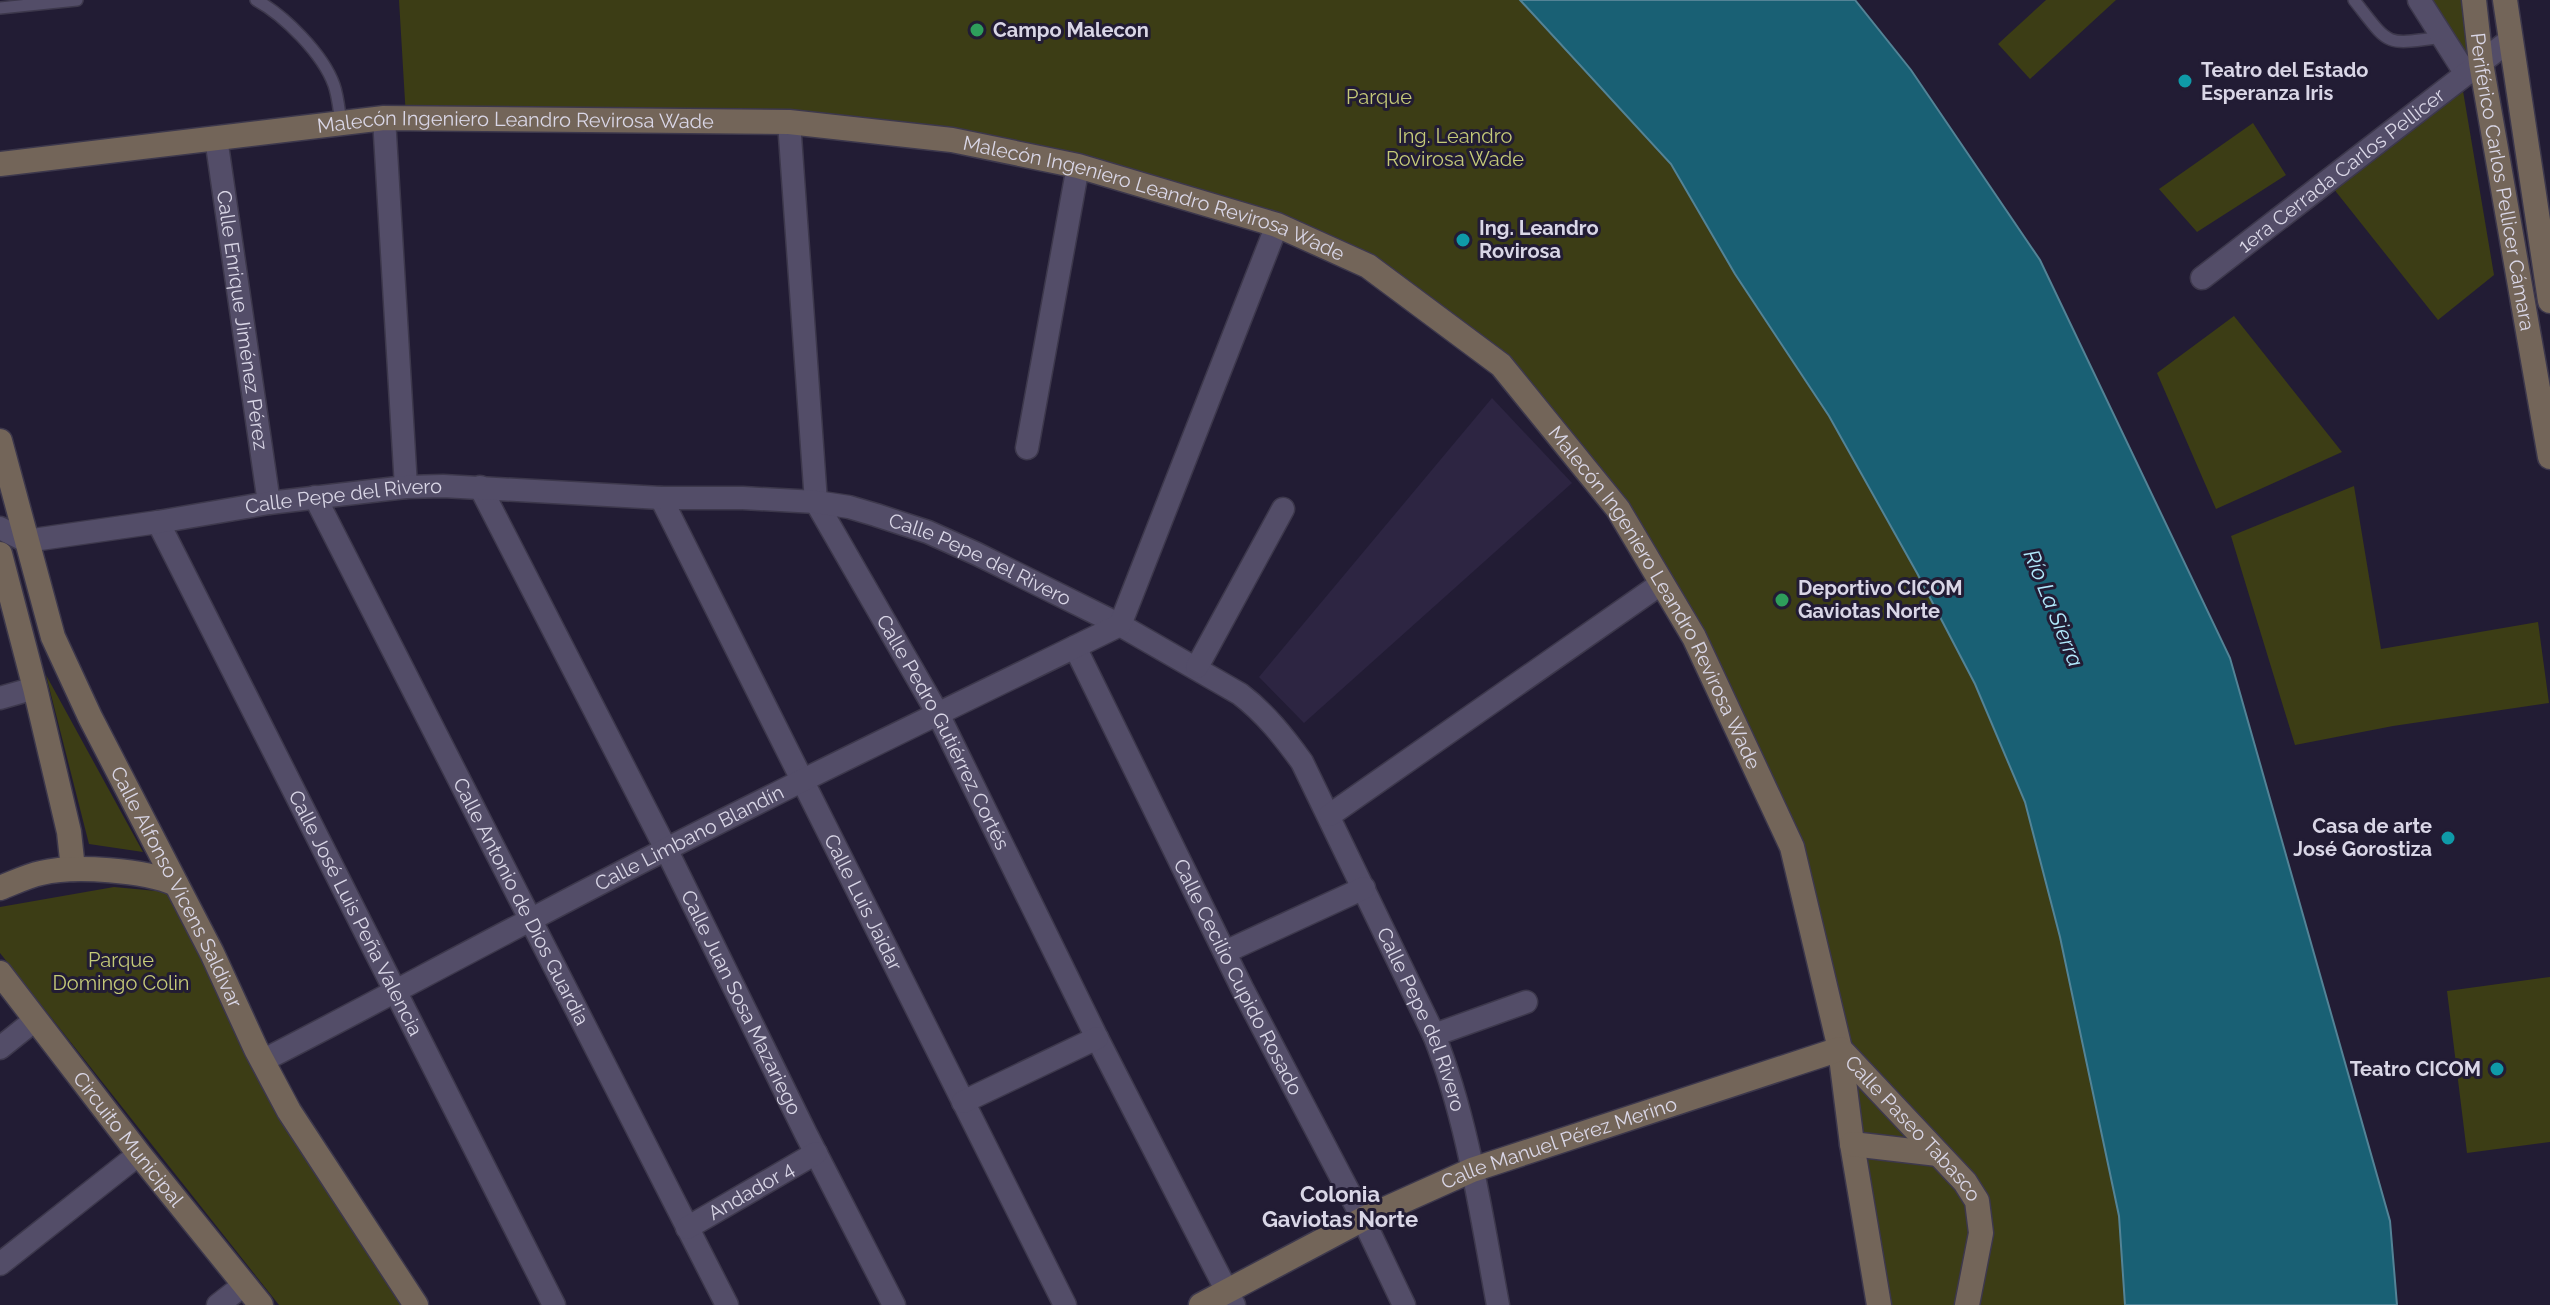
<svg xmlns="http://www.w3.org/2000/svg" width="2550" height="1305" viewBox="0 0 2550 1305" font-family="Raleway,sans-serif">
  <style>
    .built { fill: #2d2542 }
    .green { fill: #3c3d15 }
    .water { fill: #196074; stroke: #538396; stroke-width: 2 }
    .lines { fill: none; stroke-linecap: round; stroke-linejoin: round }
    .lane-casing { stroke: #3d384c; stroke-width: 14 }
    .street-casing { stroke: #3d384c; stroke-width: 25 }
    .secondary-casing { stroke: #3d384c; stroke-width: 27 }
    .lane { stroke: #534d68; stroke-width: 11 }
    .street { stroke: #534d68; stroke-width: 22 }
    .secondary { stroke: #736559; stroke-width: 24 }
    .leisure-dot { fill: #2e9e5b; stroke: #221c34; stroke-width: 3 }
    .culture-dot { fill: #0f9aa8; stroke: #221c34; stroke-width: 3 }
    .labels { text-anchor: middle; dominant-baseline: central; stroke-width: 6; stroke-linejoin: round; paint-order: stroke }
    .poi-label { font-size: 20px; font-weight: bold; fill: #d9d6e6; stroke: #221c34; text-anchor: start }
    .park-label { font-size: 20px; fill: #c5ca78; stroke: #221c34 }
    .street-label { font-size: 20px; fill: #d9d6e6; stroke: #221c34 }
    .water-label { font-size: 22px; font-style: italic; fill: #b2eafd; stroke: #221c34 }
    .neighbourhood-label { font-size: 22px; font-weight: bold; fill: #d9d6e6; stroke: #221c34 }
  </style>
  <rect width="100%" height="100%" fill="#221c34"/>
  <path class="built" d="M 1492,398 L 1572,483 L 1304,723 L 1259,677 Z"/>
  <path class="green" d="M 399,0 L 1520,0 L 1671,164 L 1735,274 L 1829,416 L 1917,573 L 1975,684 L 2025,802 L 2060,937 L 2119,1216 L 2125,1305 L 1879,1305 L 1792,847 L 1662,583 L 1501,365 L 1368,266 L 1277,225 L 952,140 L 406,118 Z
    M 2046,0 L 2116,0 L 2030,79 L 1998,44 Z
    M 2419,0 L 2474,0 L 2481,63 L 2466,74 Z
    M 2462,85 L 2494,275 L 2438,320 L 2333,188 Z
    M 2253,123 L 2286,175 L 2197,232 L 2159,189 Z
    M 2234,316 L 2342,452 L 2216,509 L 2157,373 Z
    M 2354,486 L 2381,649 L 2538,622 L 2549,703 L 2393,726 L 2295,745 L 2231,536 Z
    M 46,675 L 143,852 L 89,844 Z
    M 114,887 L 167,892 L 413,1305 L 279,1305 L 0,953 L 0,907 Z
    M 2550,977 L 2550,1142 L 2467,1153 L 2447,991 Z"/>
  <path class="water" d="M 1520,0 L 1855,0 L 1911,70 L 2040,260 L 2230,658 L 2390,1221 L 2397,1305 L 2125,1305 L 2119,1216 L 2060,937 L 2025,802 L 1975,684 L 1917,573 L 1829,416 L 1735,274 L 1671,164 Z"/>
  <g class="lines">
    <g class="lane-casing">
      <path id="lane" d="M 256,0 C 284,15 323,54 334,85 C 338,96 339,110 341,123
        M 2354,0 C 2391,47 2383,45 2443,37
        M 0,8 L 77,0"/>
    </g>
    <g class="street-casing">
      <g id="street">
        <path d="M 2419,0 L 2466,74"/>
        <path d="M 384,118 L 406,487"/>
        <path id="s1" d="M 789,122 L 816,502 L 938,714 L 1097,1038 L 1234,1305"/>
        <path id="s2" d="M 216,138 L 269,503"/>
        <path id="s3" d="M 2202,278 L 2510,40"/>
        <path d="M 1027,448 L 1078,166"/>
        <path id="s4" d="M 480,487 L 667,851 L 806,1134 L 894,1305"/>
        <path id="s5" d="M 315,497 L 727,1305"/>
        <path id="s6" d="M 661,498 L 1065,1305"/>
        <path id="s7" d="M 158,522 L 554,1305"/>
        <path id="s8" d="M 0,528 L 26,541 L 158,522 L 269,503 L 406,487 L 443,486 L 661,498 L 743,498 L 816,502 L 849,507 L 876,515 L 928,532 L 977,554 L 1120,625 L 1240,694 C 1265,713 1284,737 1302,762 L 1434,1035 C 1468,1121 1481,1214 1498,1305"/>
        <path id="s9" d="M 1075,647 L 1242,988 L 1363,1219 L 1404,1305"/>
        <path d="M 1197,667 L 1283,509"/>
        <path d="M 0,698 L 35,688"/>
        <path d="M 1330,815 L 1662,583"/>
        <path d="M 1225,952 L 1364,888"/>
        <path d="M 1434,1035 L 1526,1002"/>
        <path d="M 0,1048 L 35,1020"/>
        <path id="s10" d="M 262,1061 C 352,1015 440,967 530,920 C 724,817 923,721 1120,625 L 1277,225"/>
        <path d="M 963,1102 L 1097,1038"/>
        <path id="s11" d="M 687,1228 L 816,1153"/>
        <path d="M 0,1264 L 139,1154"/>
        <path d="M 218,1305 L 245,1284"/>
      </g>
    </g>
    <g class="secondary-casing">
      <g id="secondary">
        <path id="s12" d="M 2474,0 L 2481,63 L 2550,457"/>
        <path d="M 2505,0 L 2550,301"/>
        <path id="s13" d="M 0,164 L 384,118 L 789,122 L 952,140 L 1078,166 L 1277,225 L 1368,266 L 1501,365 L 1618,509 L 1694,637 L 1792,847 L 1840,1049 L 1852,1144 L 1879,1305"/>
        <path id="s14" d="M 0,441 L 53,637 L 90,717 L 212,953 L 256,1049 L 289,1111 L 416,1305"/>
        <path d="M 0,554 L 35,688 L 69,832 L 73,869"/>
        <path d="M 0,888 C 13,883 27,876 41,873 C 74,865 145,870 176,884"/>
        <path id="s15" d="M 0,973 L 139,1154 L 261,1305"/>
        <path id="s16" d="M 1840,1049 L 1965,1182 L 1977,1201 L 1981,1233 L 1967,1305"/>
        <path d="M 1852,1144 L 1938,1154"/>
        <path id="s17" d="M 1201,1305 L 1363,1219 L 1472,1170 L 1840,1049"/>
      </g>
    </g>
    <use href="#lane" class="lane"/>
    <use href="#street" class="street"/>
    <use href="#secondary" class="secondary"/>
  </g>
  <g class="leisure-dot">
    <circle cx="977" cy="30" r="8"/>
    <circle cx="1782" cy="600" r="8"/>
  </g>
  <g class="culture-dot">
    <circle cx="2185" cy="81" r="8"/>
    <circle cx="1463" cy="240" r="8"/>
    <circle cx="2448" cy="838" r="8"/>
    <circle cx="2497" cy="1069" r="8"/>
  </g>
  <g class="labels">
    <g class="poi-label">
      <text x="993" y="30">Campo Malecon</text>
      <text x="2201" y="70">Teatro del Estado<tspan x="2201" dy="23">Esperanza Iris</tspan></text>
      <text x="1479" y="228">Ing. Leandro<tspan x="1479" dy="23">Rovirosa</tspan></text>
      <text x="1798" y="588">Deportivo CICOM<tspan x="1798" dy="23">Gaviotas Norte</tspan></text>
      <text x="2432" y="826" text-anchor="end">Casa de arte<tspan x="2432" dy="23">José Gorostiza</tspan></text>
      <text x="2481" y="1069" text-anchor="end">Teatro CICOM</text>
    </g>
    <g class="park-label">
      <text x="1379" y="97">Parque</text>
      <text x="1455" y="136">Ing. Leandro<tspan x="1455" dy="23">Rovirosa Wade</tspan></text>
      <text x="121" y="960">Parque<tspan x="121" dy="23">Domingo Colin</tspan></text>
    </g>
    <g class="street-label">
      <text stroke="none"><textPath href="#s13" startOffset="518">Malecón Ingeniero Leandro Revirosa Wade</textPath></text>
      <text stroke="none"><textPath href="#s3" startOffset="176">1era Cerrada Carlos Pellicer</textPath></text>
      <text stroke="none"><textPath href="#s12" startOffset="184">Periférico Carlos Pellicer Cámara</textPath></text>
      <text stroke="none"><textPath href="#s13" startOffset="1166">Malecón Ingeniero Leandro Revirosa Wade</textPath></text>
      <text stroke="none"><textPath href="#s2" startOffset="184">Calle Enrique Jiménez Pérez</textPath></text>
      <text stroke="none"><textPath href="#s8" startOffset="350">Calle Pepe del Rivero</textPath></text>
      <text stroke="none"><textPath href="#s8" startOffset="998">Calle Pepe del Rivero</textPath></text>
      <text stroke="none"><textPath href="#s13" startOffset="1838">Malecón Ingeniero Leandro Revirosa Wade</textPath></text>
      <text stroke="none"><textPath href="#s1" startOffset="644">Calle Pedro Gutiérrez Cortés</textPath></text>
      <text stroke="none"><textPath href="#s10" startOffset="482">Calle Limbano Blandín</textPath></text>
      <text stroke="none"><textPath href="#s14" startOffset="482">Calle Alfonso Vicens Saldivar</textPath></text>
      <text stroke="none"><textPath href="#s5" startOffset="454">Calle Antonio de Dios Guardia</textPath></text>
      <text stroke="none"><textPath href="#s6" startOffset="452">Calle Luis Jaidar</textPath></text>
      <text stroke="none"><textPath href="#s7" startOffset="438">Calle José Luis Peña Valencia</textPath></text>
      <text stroke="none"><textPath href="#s9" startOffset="368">Calle Cecilio Cupido Rosado</textPath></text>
      <text stroke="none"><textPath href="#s4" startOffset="578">Calle Juan Sosa Mazariego</textPath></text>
      <text stroke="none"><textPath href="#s8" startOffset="1668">Calle Pepe del Rivero</textPath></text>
      <text stroke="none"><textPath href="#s16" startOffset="108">Calle Paseo Tabasco</textPath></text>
      <text stroke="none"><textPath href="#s15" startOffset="210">Circuito Municipal</textPath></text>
      <text stroke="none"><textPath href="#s17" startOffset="394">Calle Manuel Pérez Merino</textPath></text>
      <text stroke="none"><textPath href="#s11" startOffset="74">Andador 4</textPath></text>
    </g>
    <g class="water-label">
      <text transform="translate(2054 608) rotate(68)">Río La Sierra</text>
    </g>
    <g class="neighbourhood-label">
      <text x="1340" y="1194">Colonia<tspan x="1340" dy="25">Gaviotas Norte</tspan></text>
    </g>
  </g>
</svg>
